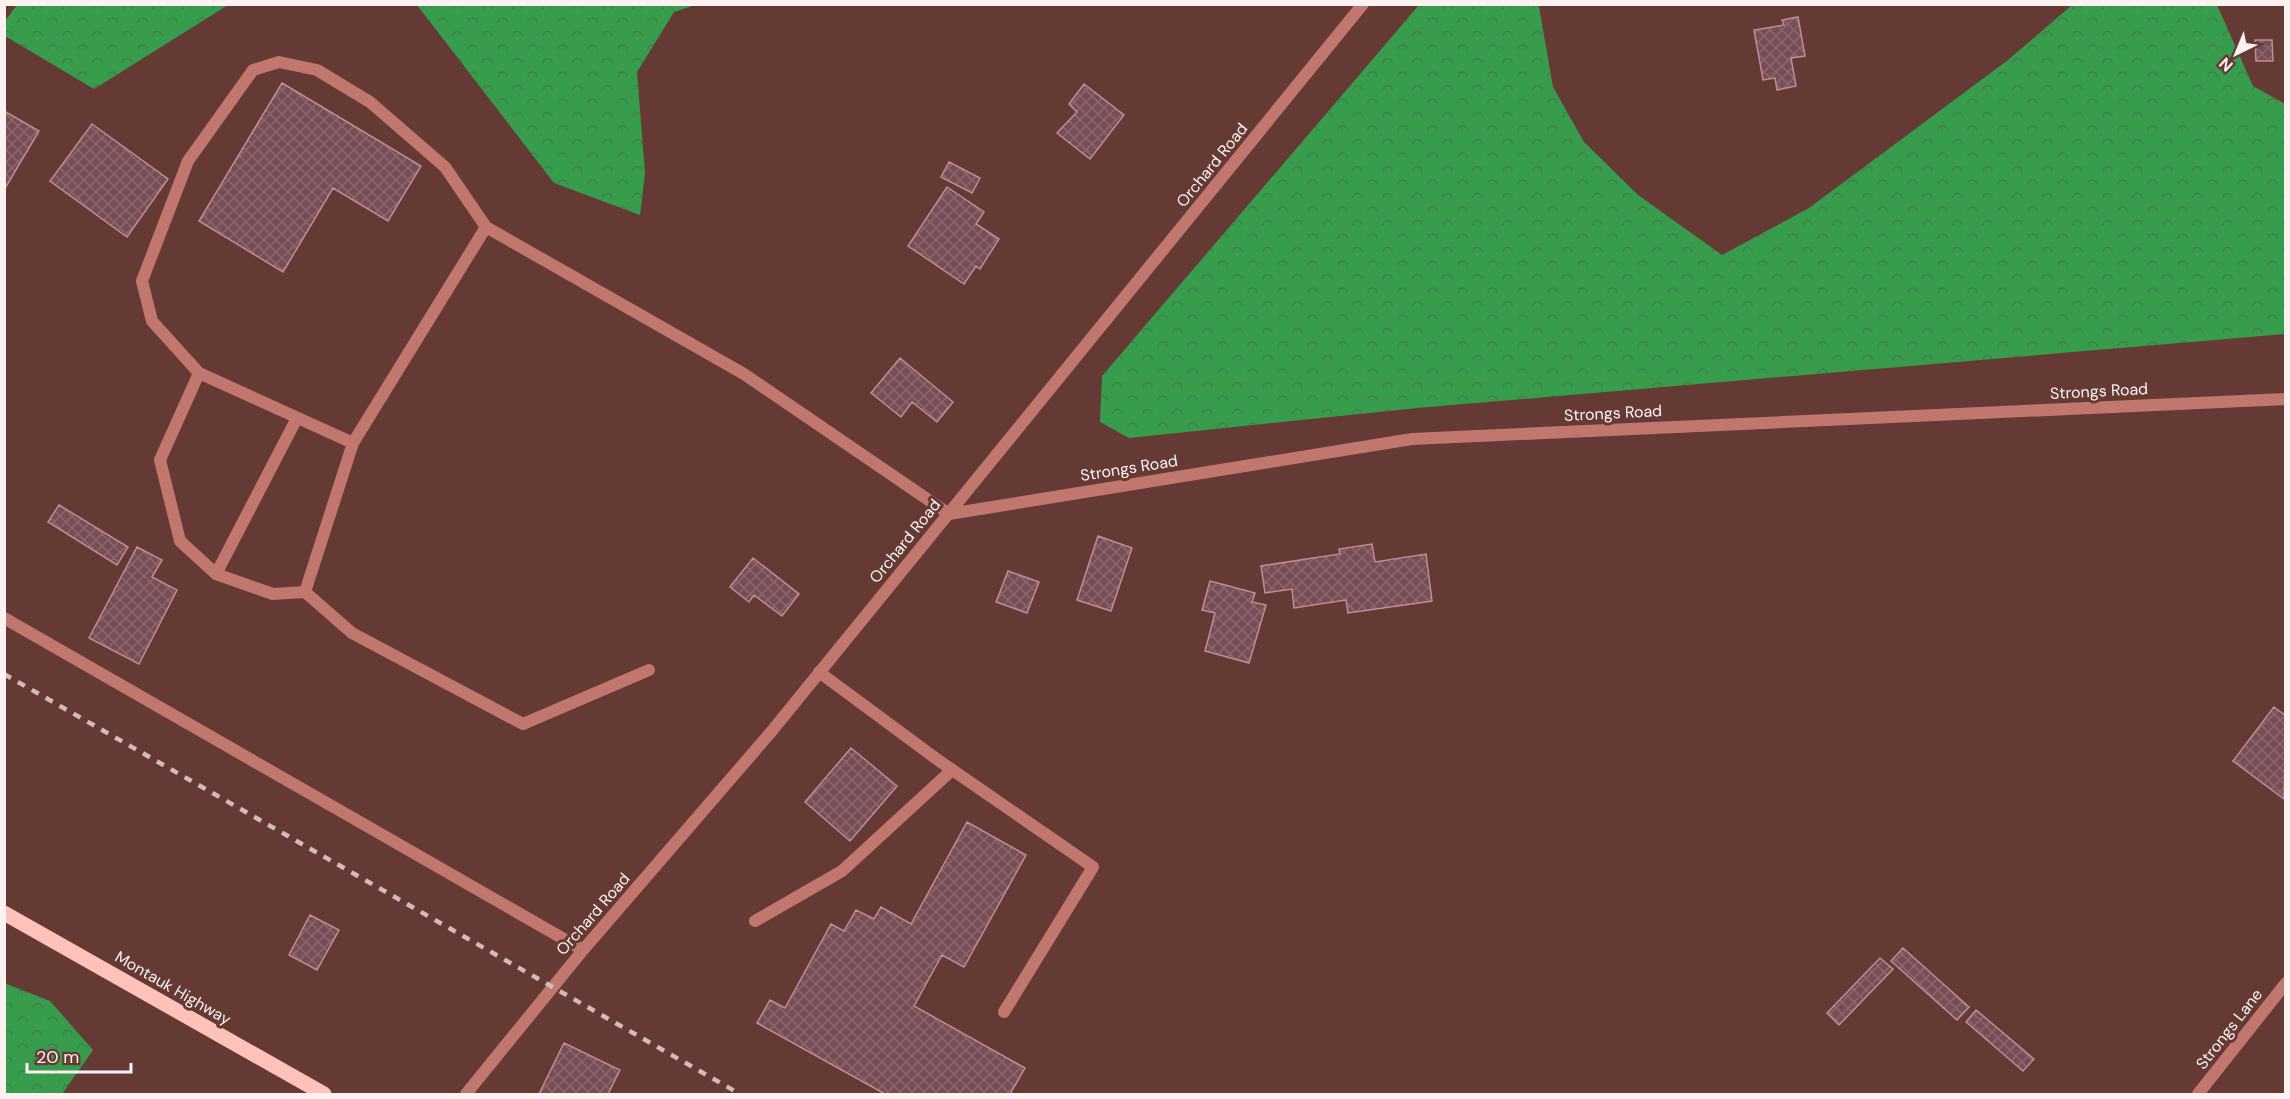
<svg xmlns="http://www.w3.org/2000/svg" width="2290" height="1099" viewBox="0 0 2290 1099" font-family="'DM Sans',sans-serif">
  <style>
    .forest { fill: url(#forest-crowns) }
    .building { fill: url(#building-cross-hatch); stroke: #bf8d96; stroke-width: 1.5 }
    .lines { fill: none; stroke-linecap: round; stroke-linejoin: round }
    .service { stroke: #c1776e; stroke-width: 12 }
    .minor { stroke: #c1776e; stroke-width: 12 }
    .primary { stroke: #ffc2ba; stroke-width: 15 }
    .rail { stroke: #d1bcb9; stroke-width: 4.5; stroke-dasharray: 8 8; stroke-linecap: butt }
    .labels { text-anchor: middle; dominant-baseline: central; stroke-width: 6; stroke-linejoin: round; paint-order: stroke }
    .street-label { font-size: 16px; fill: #fdf2f0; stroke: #653a35 }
  </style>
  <defs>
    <pattern id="forest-crowns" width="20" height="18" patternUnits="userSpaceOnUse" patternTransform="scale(1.5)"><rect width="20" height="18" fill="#379c4b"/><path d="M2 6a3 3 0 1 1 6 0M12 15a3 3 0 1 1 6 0" fill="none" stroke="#3e7f4a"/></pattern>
    <pattern id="building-cross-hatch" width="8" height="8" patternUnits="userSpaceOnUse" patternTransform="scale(1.5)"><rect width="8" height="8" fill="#794d55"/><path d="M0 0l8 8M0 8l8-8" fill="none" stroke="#8d676e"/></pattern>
  </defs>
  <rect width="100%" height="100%" fill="#653a35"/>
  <path class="forest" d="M 17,5 L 17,4 L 228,5 L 94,89 L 5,36 L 5,21 Z
    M 417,5 L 695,5 L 674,12 L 637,72 L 645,174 L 640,215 L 554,183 Z
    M 1419,5 L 1537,5 L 1539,7 L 1553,87 L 1584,142 L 1638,195 L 1722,255 L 1809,208 L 2008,60 L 2072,5 L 2217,5 L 2253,86 L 2285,104 L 2285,334 L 1417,408 L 1129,438 L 1100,422 L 1102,376 Z
    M 4,983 L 50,1001 L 93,1050 L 62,1094 L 5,1094 Z"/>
  <path class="building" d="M 1798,17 L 1805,56 L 1791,58 L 1796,86 L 1777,90 L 1775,78 L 1763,80 L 1754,30 L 1784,25 L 1782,20 Z
    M 2255,40 L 2272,40 L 2273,61 L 2256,61 Z
    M 282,83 L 421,166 L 388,221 L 333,188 L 283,272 L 199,221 Z
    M 1084,84 L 1124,115 L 1090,159 L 1057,133 L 1077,112 L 1069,104 Z
    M 4,111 L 39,131 L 4,190 Z
    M 92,124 L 168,179 L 127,237 L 50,181 Z
    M 949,162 L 980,178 L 972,193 L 941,177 Z
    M 947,187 L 984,212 L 976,224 L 999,239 L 980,269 L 976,266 L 964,284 L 908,246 Z
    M 900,358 L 953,402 L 937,422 L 912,402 L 901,417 L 871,393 Z
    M 59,505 L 128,547 L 117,565 L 48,522 Z
    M 1098,536 L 1132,548 L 1111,611 L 1077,600 Z
    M 1372,544 L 1375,562 L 1426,554 L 1432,601 L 1348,613 L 1346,600 L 1294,608 L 1292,589 L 1265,593 L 1261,566 L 1340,554 L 1339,549 Z
    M 137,547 L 162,560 L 152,577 L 177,590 L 139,664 L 89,638 Z
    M 753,558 L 799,594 L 782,616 L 754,595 L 749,602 L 730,587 Z
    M 1008,571 L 1039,582 L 1027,613 L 996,602 Z
    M 1210,581 L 1255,593 L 1252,602 L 1266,605 L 1249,663 L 1205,651 L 1215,613 L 1202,610 Z
    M 2274,707 L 2286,716 L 2284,799 L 2233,761 Z
    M 851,748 L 897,786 L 850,841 L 805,802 Z
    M 967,822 L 1026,855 L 964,967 L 942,955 L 914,1006 L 1025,1068 L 1010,1094 L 885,1094 L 757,1023 L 770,1000 L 785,1008 L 831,924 L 844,931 L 856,910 L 874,919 L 881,907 L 911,924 Z
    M 310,915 L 339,930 L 317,970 L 289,955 Z
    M 1903,948 L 1969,1007 L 1957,1020 L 1891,961 Z
    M 1880,958 L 1893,969 L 1839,1025 L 1827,1013 Z
    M 1976,1010 L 2034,1059 L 2023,1071 L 1966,1022 Z
    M 564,1043 L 620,1070 L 608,1094 L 539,1094 Z"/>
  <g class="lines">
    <path class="service" d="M 486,227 L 353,443 L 199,373 L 152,321 L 142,281 L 188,161 L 253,70 L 279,62 L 317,70 L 370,102 L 445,167 L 486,227 L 744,374 L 949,514
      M 199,373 L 160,460 L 180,541 L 216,574 L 273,594 L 305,592
      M 353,443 L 305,592 L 352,633 L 523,724 L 649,670
      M 216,574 L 297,418
      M 819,672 L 938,760 L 1093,867 L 1004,1012
      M 755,921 L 842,871 L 952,770"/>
    <path class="minor" d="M 949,514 L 1412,439 L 2286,399
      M 4,618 L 583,950
      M 466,1094 L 583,950 L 771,732 L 1363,4
      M 2198,1094 L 2286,983"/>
    <path class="primary" d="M 4,913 L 324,1094"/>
    <path class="rail" d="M 4,674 L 740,1094"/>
  </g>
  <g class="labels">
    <g class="street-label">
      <text transform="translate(1212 165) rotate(-51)">Orchard Road</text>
      <text transform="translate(2099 391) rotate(-3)">Strongs Road</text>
      <text transform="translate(1613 413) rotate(-3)">Strongs Road</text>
      <text transform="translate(1129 468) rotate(-9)">Strongs Road</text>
      <text transform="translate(905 541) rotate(-51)">Orchard Road</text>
      <text transform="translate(593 914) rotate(-49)">Orchard Road</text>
      <text transform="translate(173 988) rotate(30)">Montauk Highway</text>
      <text transform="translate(2229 1029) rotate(-52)">Strongs Lane</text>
    </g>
  </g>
  <rect width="2290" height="1099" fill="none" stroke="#fdf2f0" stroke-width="12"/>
  <g transform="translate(2236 54) rotate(223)" stroke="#653a35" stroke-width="4.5" paint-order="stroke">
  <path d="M0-4.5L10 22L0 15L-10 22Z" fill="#fdf2f0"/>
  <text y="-9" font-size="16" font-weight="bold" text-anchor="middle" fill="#fdf2f0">N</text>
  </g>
  <path d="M27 1063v9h104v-9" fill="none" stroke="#fdf2f0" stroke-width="3"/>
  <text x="36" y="1063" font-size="18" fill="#fdf2f0" stroke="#653a35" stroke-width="4.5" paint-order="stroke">20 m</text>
</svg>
